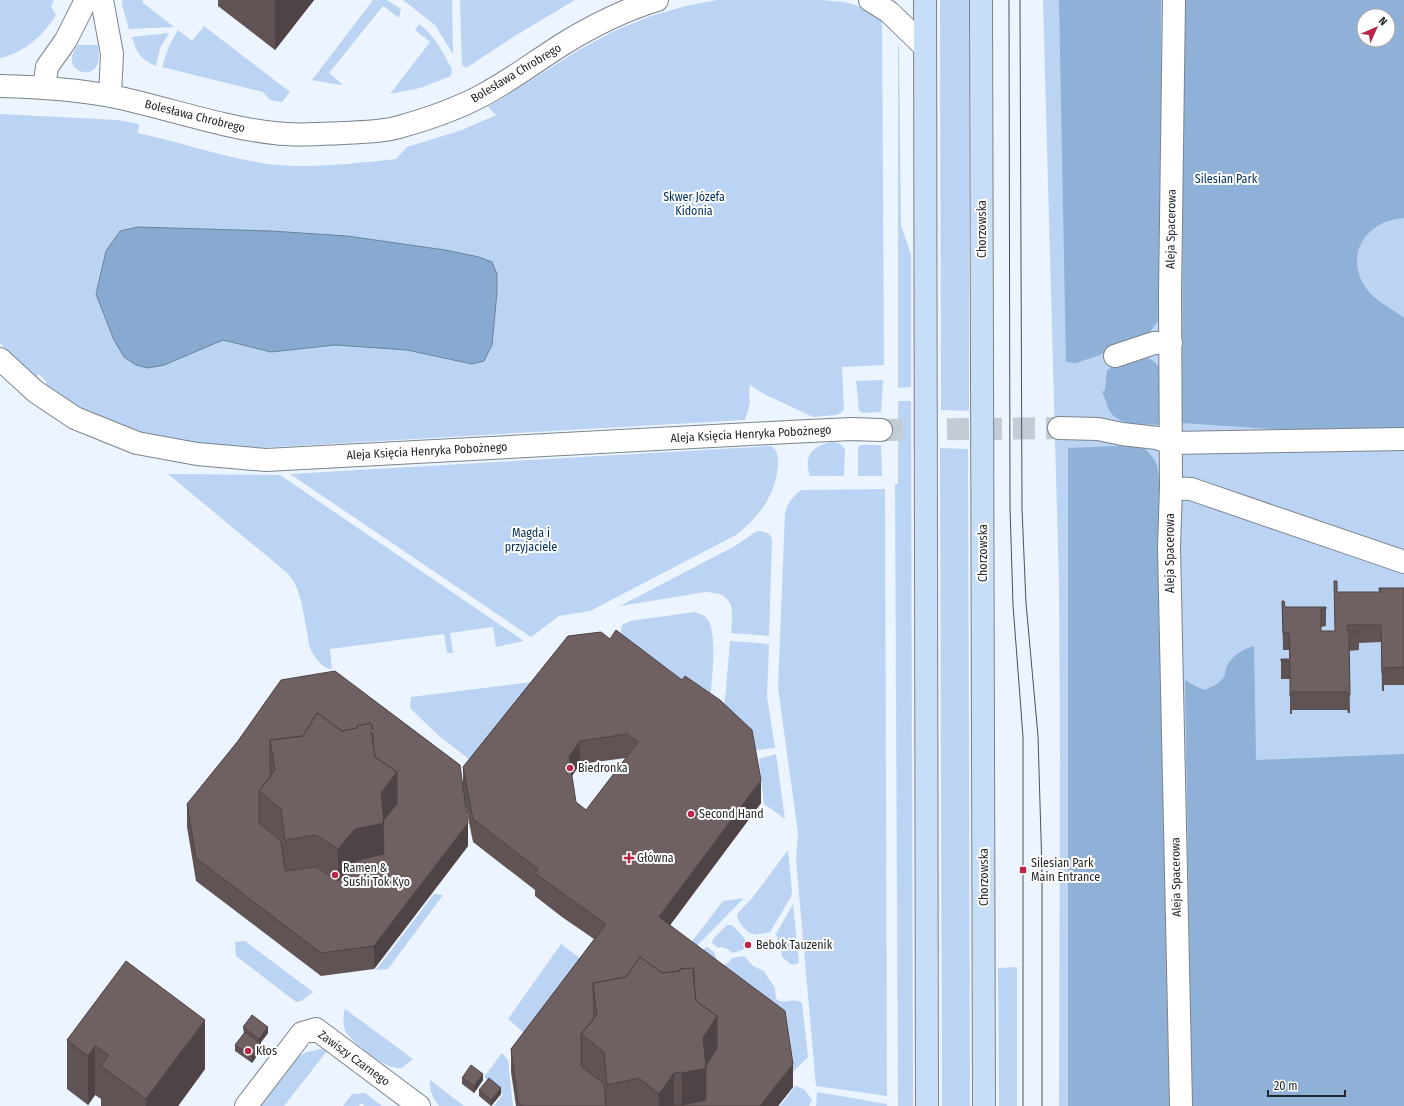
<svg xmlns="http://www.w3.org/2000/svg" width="1404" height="1106" viewBox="0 0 1404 1106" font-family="'Fira Sans Condensed',sans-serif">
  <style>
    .green { fill: #bbd4f3; fill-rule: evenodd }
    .forest { fill: #8fb0d7; fill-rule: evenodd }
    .water { fill: #88a9d0; stroke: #6a829e }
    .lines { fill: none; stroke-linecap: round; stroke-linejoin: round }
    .street-tunnel { stroke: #c3cbd5; stroke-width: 22; stroke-dasharray: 22 11; stroke-linecap: butt }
    .street-casing { stroke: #7b838c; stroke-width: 24 }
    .secondary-casing { stroke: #7b838c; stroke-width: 24 }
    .street { stroke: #fff; stroke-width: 22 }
    .secondary { stroke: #c7def8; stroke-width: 22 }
    .tram { stroke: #4d5156; stroke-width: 1 }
    .wall { fill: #5f5354; fill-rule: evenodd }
    .shaded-wall { fill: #4e4445 }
    .building { fill: #6f6162; stroke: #4e4445; fill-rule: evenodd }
    .poi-dot { fill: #b82747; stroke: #fff; stroke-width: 1.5 }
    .labels { text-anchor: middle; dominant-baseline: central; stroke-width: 4; stroke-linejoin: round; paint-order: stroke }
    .street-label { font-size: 12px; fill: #24272b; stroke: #fff }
    .park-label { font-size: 12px; fill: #002e5e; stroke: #fff }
    .poi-label { font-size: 12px; fill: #24272b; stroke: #fff; text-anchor: start }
  </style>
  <rect width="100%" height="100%" fill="#ebf4ff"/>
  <path class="green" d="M 0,0 L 54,0 L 51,6 L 56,15 C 44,35 24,53 0,58 Z
    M 122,0 L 143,0 L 142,2 L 174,27 L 129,29 L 122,5 Z
    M 373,0 L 387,0 L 401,9 L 399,18 L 383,6 L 329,73 L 342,84 L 341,85 L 312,80 Z
    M 403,0 L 452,0 L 453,54 L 435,25 Z
    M 460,0 L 575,0 L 513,37 L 466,68 L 462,65 Z
    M 717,0 L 821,0 L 844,2 L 859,6 L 882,19 L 884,365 L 842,367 L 844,409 L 842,412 L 836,415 L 813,417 L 764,394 L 750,385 L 749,393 L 750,403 L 745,420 L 240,449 L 143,435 L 69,404 L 44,386 L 47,382 L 39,374 L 34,379 L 0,343 L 0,114 L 118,120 L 139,124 L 138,133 C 184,143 230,160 277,165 C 316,168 358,163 396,159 L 407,147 L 462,130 L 496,115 L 488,107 L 579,50 L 614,31 L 651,16 L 686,6 Z
    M 940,0 L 969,0 L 969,411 L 941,410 Z
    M 1043,0 L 1404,0 L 1404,1106 L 1059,1106 L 1060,757 L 1059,585 ZM 1364,16 L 1388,16 L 1388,40 L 1364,40 Z
    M 419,24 C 434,34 443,53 452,69 L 451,76 L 420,88 L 390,94 L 430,42 L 415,30 Z
    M 204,26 L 290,92 L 282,102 L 270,100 L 263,92 L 162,67 L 169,46 L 178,30 L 192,41 Z
    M 169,33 L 160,48 L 156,66 C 140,59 137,53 132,37 Z
    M 898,42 L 899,52 L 901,226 L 911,254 L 911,387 L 898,388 Z
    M 78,45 L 98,45 C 99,52 100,61 96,67 C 90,77 71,72 72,59 C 72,54 75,49 78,45 Z
    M 883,380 L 881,412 L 863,413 L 859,411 L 856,381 Z
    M 898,401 L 911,401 L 913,1106 L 898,1106 L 895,484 L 898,484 Z
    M 833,442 L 839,443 L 845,449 L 844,476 L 810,476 C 803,456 812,445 833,442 Z
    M 861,445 L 881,445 L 882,476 L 858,476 L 858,450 L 859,446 Z
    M 771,446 C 778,450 778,458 778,465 C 776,495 759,517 736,535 L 590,611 L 559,616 L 531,637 L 290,474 Z
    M 940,448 L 968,449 L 970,1106 L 942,1106 Z
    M 168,474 L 280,475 L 524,641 L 496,647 L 493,627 L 450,633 L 453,653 L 447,653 L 444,634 L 330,649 L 332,669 C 322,669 314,656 310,648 C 306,631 303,599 295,584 C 292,577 285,571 279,566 Z
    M 885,489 L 887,1096 L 816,1086 L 796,859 L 798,833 L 778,688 L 785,513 C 788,503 792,497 801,490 Z
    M 758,531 C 765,532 769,532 772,539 L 769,636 L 731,633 C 733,610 736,593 705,592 L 620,606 L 735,546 L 754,533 Z
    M 695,612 C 700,614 705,615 708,620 C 718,636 711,685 710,704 L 623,637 L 621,631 L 622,625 L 630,621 Z
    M 730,641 L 769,644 L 767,696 L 775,748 L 756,750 L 723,723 Z
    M 547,680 L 479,767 L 438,735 L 410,708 L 411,697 Z
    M 776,754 L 785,819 L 764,804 L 759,759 Z
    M 788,850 L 792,891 L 791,897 L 770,932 C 766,933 757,935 754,934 C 746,933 737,921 737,914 L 753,897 Z
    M 434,894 L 443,895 L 388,969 L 376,970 Z
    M 744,898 L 683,960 L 680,957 L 723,901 Z
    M 793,904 L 799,963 L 792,965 L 782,957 L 781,946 L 776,934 Z
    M 727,925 L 732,925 C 744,938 758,948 732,953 C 728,948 723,946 718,948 L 712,943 L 713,939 Z
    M 245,941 L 313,992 L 301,1001 L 296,1002 L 236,956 L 235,942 Z
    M 561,944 L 589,965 L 532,1040 L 508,1019 Z
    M 707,947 L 714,952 L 718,963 L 724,965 L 729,962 L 732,958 L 744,956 L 753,966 L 764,971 L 775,988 L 776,999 C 784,1005 792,997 802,1003 L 808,1057 L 790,1075 L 784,1034 L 788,1027 L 759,1005 L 689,964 L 705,948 Z
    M 1017,967 L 1017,1106 L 999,1106 L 998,968 Z
    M 345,1009 L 413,1059 L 402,1068 C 397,1068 393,1068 387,1065 C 378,1062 348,1039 345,1030 C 343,1023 343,1016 345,1009 Z
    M 320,1049 L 327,1051 L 284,1106 L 260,1106 C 269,1093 286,1065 299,1056 C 305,1052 312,1051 320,1049 Z
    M 502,1053 L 508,1060 L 513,1106 L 494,1106 L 503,1094 L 484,1077 Z
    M 430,1080 L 464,1106 L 439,1106 C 433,1098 429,1090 430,1080 Z
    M 795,1086 L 804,1089 L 812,1100 L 809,1106 L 780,1106 Z
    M 817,1092 L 887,1104 L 887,1106 L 816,1106 Z
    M 365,1093 L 382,1106 L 365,1106 L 361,1103 L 359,1106 L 343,1106 L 352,1094 Z"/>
  <path class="forest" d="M 1059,0 L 1161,0 L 1161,312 L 1158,321 L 1149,333 L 1100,355 L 1076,363 L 1066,362 Z
    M 1181,0 L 1404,0 L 1404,218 C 1397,219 1389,220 1383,223 C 1354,237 1349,268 1369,292 C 1379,303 1393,309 1404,318 L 1404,431 L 1347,434 L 1182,423 L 1183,76 ZM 1364,16 L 1388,16 L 1388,40 L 1364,40 Z
    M 1146,357 C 1153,360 1157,363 1160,370 L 1160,425 C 1143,424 1118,427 1109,410 C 1107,404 1105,398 1102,392 L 1105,390 L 1107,370 L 1120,364 Z
    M 1116,446 L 1142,446 C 1148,452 1153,456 1156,463 C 1162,477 1158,527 1158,544 L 1170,1106 L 1068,1106 L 1068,448 Z
    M 1254,646 L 1256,760 L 1404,754 L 1404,1106 L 1192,1106 L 1185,680 L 1197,687 L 1205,690 C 1211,687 1219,684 1223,678 C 1226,675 1225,669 1227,666 C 1233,655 1243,649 1254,646 Z"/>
  <path class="water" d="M 138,227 L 271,231 L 347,236 L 445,250 L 479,257 L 492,262 L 497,274 L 497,292 L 492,345 L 484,361 L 472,364 L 407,350 L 335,345 L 271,352 L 223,340 L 164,365 L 148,368 L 136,365 L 124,357 L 114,340 L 96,294 L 106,251 L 120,231 Z"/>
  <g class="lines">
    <path class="street-tunnel" d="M 881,430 L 1059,428"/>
    <g class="street-casing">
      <path id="street" d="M 102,0 L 112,54 L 110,96
        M 870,0 L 889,12 L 925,47
        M 1174,0 L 1170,295 L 1171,488 L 1169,547 L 1181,1106
        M 0,86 C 37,87 74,89 111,96 C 165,107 219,127 274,133 C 297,136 320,134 344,133 C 361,132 383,132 399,127 C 428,119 457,109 483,95 C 511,80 536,61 563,44 C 592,26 624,10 657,0
        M 44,87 L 47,67 L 66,40 L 86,0
        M 1115,356 L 1154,343 L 1171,343
        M 0,359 L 36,392 L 75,418 L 137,443 L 197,454 L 266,460 L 789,432 L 852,429 L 881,430
        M 1059,428 L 1098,429 L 1122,434 L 1157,438 L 1170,443 L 1404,439
        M 1171,488 L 1191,489 L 1404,562
        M 246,1106 L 302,1033 L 316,1029 L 419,1106"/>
    </g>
    <g class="secondary-casing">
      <path id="secondary" d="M 925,0 L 927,1106
        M 981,0 L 984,1106"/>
    </g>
    <use href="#street" class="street"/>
    <use href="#secondary" class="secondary"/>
    <path class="tram" d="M 1009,0 L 1010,508 L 1013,605 L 1023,737 L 1023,1106
      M 1020,0 L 1022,509 L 1026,603 L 1038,736 L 1042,871 L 1042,1106"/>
  </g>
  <path class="wall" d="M 218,0 L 314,0 L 275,50 L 218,6 Z
    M 1379,588 L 1404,588 L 1404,685 L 1384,685 L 1384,691 L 1382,691 L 1381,642 L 1359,643 L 1359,650 L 1349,651 L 1350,713 L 1348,713 L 1347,710 L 1292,710 L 1292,714 L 1290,714 L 1290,679 L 1281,679 L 1281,659 L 1289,659 L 1289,650 L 1283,650 L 1282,601 L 1285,607 L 1326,607 L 1326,626 L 1321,627 L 1321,631 L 1335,631 L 1337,592 L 1379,592 Z
    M 568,636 L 761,803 L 670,925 L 793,1087 L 778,1106 L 516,1106 L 511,1072 L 511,1049 L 594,939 L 562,917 L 535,896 L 535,890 L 473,842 L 465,802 L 468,846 L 374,969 L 321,976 L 196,881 L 187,827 L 187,804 L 238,741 L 281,680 L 463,784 L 463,767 ZM 626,758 L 586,810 L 576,802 L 572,776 L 580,764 Z
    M 126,961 L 205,1069 L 178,1106 L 101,1106 L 101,1099 L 95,1095 L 88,1105 L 67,1089 L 67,1040 Z
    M 243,1027 L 268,1033 L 260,1043 L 261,1050 L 252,1063 L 235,1051 L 235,1045 L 244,1034 Z
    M 462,1078 L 483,1080 L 474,1093 L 462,1084 Z
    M 479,1090 L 501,1094 L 491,1106 L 479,1096 Z"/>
  <path class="shaded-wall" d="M 275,0 L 314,0 L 275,50 Z
    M 580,741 L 580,764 L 569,780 L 569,757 Z
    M 397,772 L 397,827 L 384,877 L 338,904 L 338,849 Z
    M 761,780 L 761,803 L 659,940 L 659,917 Z
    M 468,823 L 468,846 L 374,969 L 374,946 Z
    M 717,1016 L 717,1071 L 706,1106 L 682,1106 L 682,1073 L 703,1038 Z
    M 205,1020 L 205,1069 L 178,1106 L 146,1106 L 146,1099 Z
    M 268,1027 L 268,1033 L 259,1045 L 259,1039 Z
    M 261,1044 L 261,1050 L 252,1063 L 252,1057 Z
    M 95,1046 L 95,1095 L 88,1105 L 88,1056 Z
    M 793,1064 L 793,1087 L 778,1106 L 760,1106 Z
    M 674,1073 L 674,1106 L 659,1106 L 659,1094 Z
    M 483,1074 L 483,1080 L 474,1093 L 474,1086 Z
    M 501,1088 L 501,1094 L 491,1106 L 491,1100 Z"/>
  <path class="building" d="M 1334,581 L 1337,581 L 1337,592 L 1381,592 L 1381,590 L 1379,590 L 1379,588 L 1404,588 L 1404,667 L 1384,668 L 1384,673 L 1382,673 L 1381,625 L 1347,625 L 1347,631 L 1359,631 L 1359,633 L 1349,633 L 1350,695 L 1348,695 L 1347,692 L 1292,692 L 1292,696 L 1290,696 L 1290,661 L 1281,661 L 1281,659 L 1290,659 L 1289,633 L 1283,633 L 1282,601 L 1284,601 L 1285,607 L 1326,607 L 1326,609 L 1321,609 L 1321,631 L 1335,631 Z
    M 616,630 L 682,680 L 685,676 L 720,700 L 752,730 L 761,780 L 659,917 L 785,1011 L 793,1064 L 760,1106 L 673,1106 L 674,1105 L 682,1104 L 682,1105 L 706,1100 L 706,1066 L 717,1048 L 717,1016 L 696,1001 L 694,985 L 694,972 L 693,968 L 680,969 L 680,971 L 662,973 L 640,957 L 626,977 L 593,983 L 594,1019 L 581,1034 L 581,1066 L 604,1084 L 606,1106 L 523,1106 L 518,1102 L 511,1049 L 606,924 L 562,893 L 535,873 L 538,869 L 473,819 L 463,767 L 568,636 L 601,632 L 610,639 ZM 627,734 L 638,742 L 586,810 L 576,802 L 569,757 L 580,741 Z
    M 335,671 L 460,765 L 468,823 L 374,946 L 321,953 L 196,858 L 187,804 L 238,741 L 281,680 ZM 317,713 L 342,731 L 357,728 L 357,726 L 371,723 L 373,730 L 373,741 L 375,757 L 397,772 L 397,804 L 383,821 L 384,854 L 355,861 L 338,881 L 316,867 L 285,871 L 281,841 L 259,823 L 259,791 L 271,776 L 270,771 L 270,740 L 303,736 Z
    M 317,713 L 342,731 L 357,728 L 357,726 L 371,723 L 373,730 L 371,730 L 375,757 L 397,772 L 381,793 L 384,823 L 355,829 L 338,849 L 316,835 L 285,840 L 281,809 L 259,791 L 275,770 L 270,740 L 303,736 Z
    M 640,957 L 662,973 L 680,971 L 680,969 L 693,968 L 694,972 L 693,973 L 696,1001 L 717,1016 L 703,1038 L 706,1068 L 682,1073 L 682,1072 L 674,1073 L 659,1094 L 639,1078 L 607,1085 L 604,1052 L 581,1034 L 597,1014 L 593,983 L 626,977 Z
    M 126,961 L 205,1020 L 146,1099 L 101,1066 L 109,1055 L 95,1046 L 88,1056 L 67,1040 Z
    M 252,1015 L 268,1027 L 259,1039 L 243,1027 Z
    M 245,1032 L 261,1044 L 252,1057 L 235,1045 Z
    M 471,1065 L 483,1074 L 474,1086 L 462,1078 Z
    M 489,1078 L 501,1088 L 491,1100 L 479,1090 Z"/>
  <g class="poi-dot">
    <circle cx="570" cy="768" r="4"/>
    <circle cx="691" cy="814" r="4"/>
    <path d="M627 852h4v4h4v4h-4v4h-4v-4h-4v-4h4z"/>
    <rect x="1019" y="866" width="8" height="8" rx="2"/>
    <circle cx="335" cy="875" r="4"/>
    <circle cx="748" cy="945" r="4"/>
    <circle cx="248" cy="1051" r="4"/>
  </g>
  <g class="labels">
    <g class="street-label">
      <text transform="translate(516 73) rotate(-31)">Bolesława Chrobrego</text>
      <text transform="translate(195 116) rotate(14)">Bolesława Chrobrego</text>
      <text transform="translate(982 229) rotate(-90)">Chorzowska</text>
      <text transform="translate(1171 229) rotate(-89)">Aleja Spacerowa</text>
      <text transform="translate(751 434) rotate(-3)">Aleja Księcia Henryka Pobożnego</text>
      <text transform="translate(427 451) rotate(-3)">Aleja Księcia Henryka Pobożnego</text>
      <text transform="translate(983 553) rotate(-90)">Chorzowska</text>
      <text transform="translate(1170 553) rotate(-90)">Aleja Spacerowa</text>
      <text transform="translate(984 877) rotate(-90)">Chorzowska</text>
      <text transform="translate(1176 877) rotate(-91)">Aleja Spacerowa</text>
      <text transform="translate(354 1058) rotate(36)">Zawiszy Czarnego</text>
    </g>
    <g class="park-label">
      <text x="1226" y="179">Silesian Park</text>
      <text x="694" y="197">Skwer Józefa<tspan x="694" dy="14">Kidonia</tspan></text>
      <text x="531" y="533">Magda i<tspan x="531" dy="14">przyjaciele</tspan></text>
    </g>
    <g class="poi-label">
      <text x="578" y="768">Biedronka</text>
      <text x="699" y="814">Second Hand</text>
      <text x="637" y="858">Główna</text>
      <text x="1031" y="863">Silesian Park<tspan x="1031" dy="14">Main Entrance</tspan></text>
      <text x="343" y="868">Ramen &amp;<tspan x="343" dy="14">Sushi Tok Kyo</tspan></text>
      <text x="756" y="945">Bebok Tauzenik</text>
      <text x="256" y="1051">Kłos</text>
    </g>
  </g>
  <g transform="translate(1376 28) rotate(45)"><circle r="19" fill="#ffffff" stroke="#a7a9aa"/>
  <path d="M0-3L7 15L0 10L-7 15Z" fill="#b82747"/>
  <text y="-6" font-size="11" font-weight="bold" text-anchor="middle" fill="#24272b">N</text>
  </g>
  <path d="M1268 1090v6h77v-6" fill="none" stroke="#24272b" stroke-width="2"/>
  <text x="1274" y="1090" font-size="12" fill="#24272b" stroke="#ffffff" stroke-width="3" paint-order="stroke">20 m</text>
</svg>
